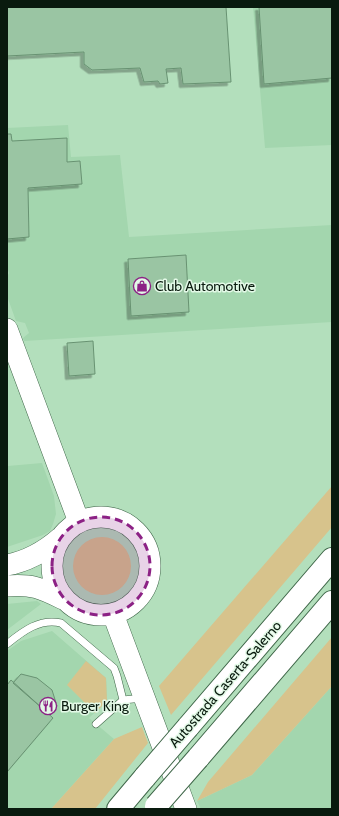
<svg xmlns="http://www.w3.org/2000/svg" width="339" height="816" viewBox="0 0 339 816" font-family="Cabin,sans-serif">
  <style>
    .built { fill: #a3d6ae }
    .green { fill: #d7c38c }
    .building { fill: #9ac5a3; stroke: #689272; filter: url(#shadow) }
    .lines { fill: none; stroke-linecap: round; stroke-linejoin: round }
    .lane-casing { stroke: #3f6749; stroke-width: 8 }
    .primary-casing { stroke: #3f6749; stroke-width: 22 }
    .highway-casing { stroke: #3f6749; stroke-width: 24 }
    .lane { stroke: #fff; stroke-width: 7 }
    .primary { stroke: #fff; stroke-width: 21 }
    .highway { stroke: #fff; stroke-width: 22 }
    .highway-bridge-casing { stroke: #3f6749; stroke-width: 24; stroke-linecap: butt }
    .highway-bridge { stroke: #fff; stroke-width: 22 }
    .marked { fill: #8c2185; fill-opacity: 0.2; stroke: #8c2185; stroke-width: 3; stroke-dasharray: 8 5; stroke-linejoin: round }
    .labels { text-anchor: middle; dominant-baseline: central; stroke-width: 3; stroke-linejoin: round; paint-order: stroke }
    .poi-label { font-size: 14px; fill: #091a0e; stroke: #e3f9e7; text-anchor: start }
    .street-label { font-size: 14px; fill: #091a0e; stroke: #e3f9e7 }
  </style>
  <defs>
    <filter id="shadow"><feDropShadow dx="-3.5" dy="3.5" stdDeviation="0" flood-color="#0004"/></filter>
  </defs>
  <rect width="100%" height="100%" fill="#b3dfbc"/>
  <path class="built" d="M 253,7 L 332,7 L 332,145 L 265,148 Z
    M 68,125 L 71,157 L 120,155 L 129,237 L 332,225 L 332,322 L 24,341 L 23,338 L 29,333 L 25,323 L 16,321 L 7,296 L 7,277 L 9,273 L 7,267 L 7,128 Z
    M 7,461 L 8,466 L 42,463 L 54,496 L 56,514 L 53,524 L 50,531 L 43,535 L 7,547 Z
    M 37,601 L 41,604 L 7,630 L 7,604 Z
    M 52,631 L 106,678 L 107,701 L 89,718 L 114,739 L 51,809 L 7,809 L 7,651 L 21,641 Z
    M 332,686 L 332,809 L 201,809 L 197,801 L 252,775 Z"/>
  <path class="green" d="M 332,486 L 332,527 L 171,715 L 159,686 Z
    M73 566a29 29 0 1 1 58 0a29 29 0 1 1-58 0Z
    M 332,637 L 332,686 L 252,775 L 197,801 L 208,782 Z
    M 86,661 L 106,678 L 107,701 L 95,713 L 67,685 Z
    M 142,727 L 148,743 L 95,809 L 51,809 L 114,739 Z"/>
  <path class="building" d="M 7,7 L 226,7 L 231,82 L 183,84 L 181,68 L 166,69 L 168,83 L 160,84 L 158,81 L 144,82 L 140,68 L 92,70 L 84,64 L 84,52 L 7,56 Z
    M 259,7 L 332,7 L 332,78 L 264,84 Z
    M 7,134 L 11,134 L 12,141 L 67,138 L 67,162 L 80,161 L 82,184 L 28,188 L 29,237 L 7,239 Z
    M 186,255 L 189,312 L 131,316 L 128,259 Z
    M 93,341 L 95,374 L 69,376 L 67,343 Z
    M 21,674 L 37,678 L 52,690 L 57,706 L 50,715 L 13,683 Z
    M 11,680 L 53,718 L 7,772 L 7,685 Z"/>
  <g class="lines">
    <g class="lane-casing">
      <path id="lane" d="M 7,644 C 23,631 40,618 61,623 L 114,668 L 117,676 L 123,700
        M 96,724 L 123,700 L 143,698"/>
    </g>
    <g class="primary-casing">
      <path id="primary" d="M 7,329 L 79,522
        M52 566a49 49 0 1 1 98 0a49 49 0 1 1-98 0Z
        M 7,565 C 28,561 44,552 60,538
        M 7,586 C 32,584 41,588 63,599
        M 113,614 L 186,809"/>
    </g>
    <g class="highway-casing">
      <path id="highway" d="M 188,727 L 332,559
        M 198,758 L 332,602
        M 118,809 L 145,777"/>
    </g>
    <use href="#lane" class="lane"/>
    <use href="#primary" class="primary"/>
    <use href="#highway" class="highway"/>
    <g class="highway-bridge-casing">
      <path id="highway-bridge" d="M 145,777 L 188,727
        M 156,806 L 198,758"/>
    </g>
    <use href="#highway-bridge" class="highway-bridge"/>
  </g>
  <path class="marked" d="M52 566a49 49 0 1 1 98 0a49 49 0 1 1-98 0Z"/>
  <defs>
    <g id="shop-ring" transform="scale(0.9)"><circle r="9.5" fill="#e3f9e7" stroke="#8c2185" stroke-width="1.5"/><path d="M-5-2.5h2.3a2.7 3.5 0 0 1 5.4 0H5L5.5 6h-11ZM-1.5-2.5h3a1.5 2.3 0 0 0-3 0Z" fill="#8c2185"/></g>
    <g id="restaurant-ring" transform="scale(0.9)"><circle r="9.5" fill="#e3f9e7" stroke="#8c2185" stroke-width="1.5"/><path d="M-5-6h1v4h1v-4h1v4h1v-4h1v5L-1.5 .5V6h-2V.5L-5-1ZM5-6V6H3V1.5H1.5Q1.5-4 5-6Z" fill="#8c2185"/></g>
  </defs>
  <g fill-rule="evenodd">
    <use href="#shop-ring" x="142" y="286"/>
    <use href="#restaurant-ring" x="48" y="706"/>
  </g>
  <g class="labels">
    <g class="poi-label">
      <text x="155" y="286">Club Automotive</text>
      <text x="61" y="706">Burger King</text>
    </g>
    <g class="street-label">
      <text transform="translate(225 684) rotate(-49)">Autostrada Caserta-Salerno</text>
    </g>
  </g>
  <rect width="339" height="816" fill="none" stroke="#091a0e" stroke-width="16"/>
</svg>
